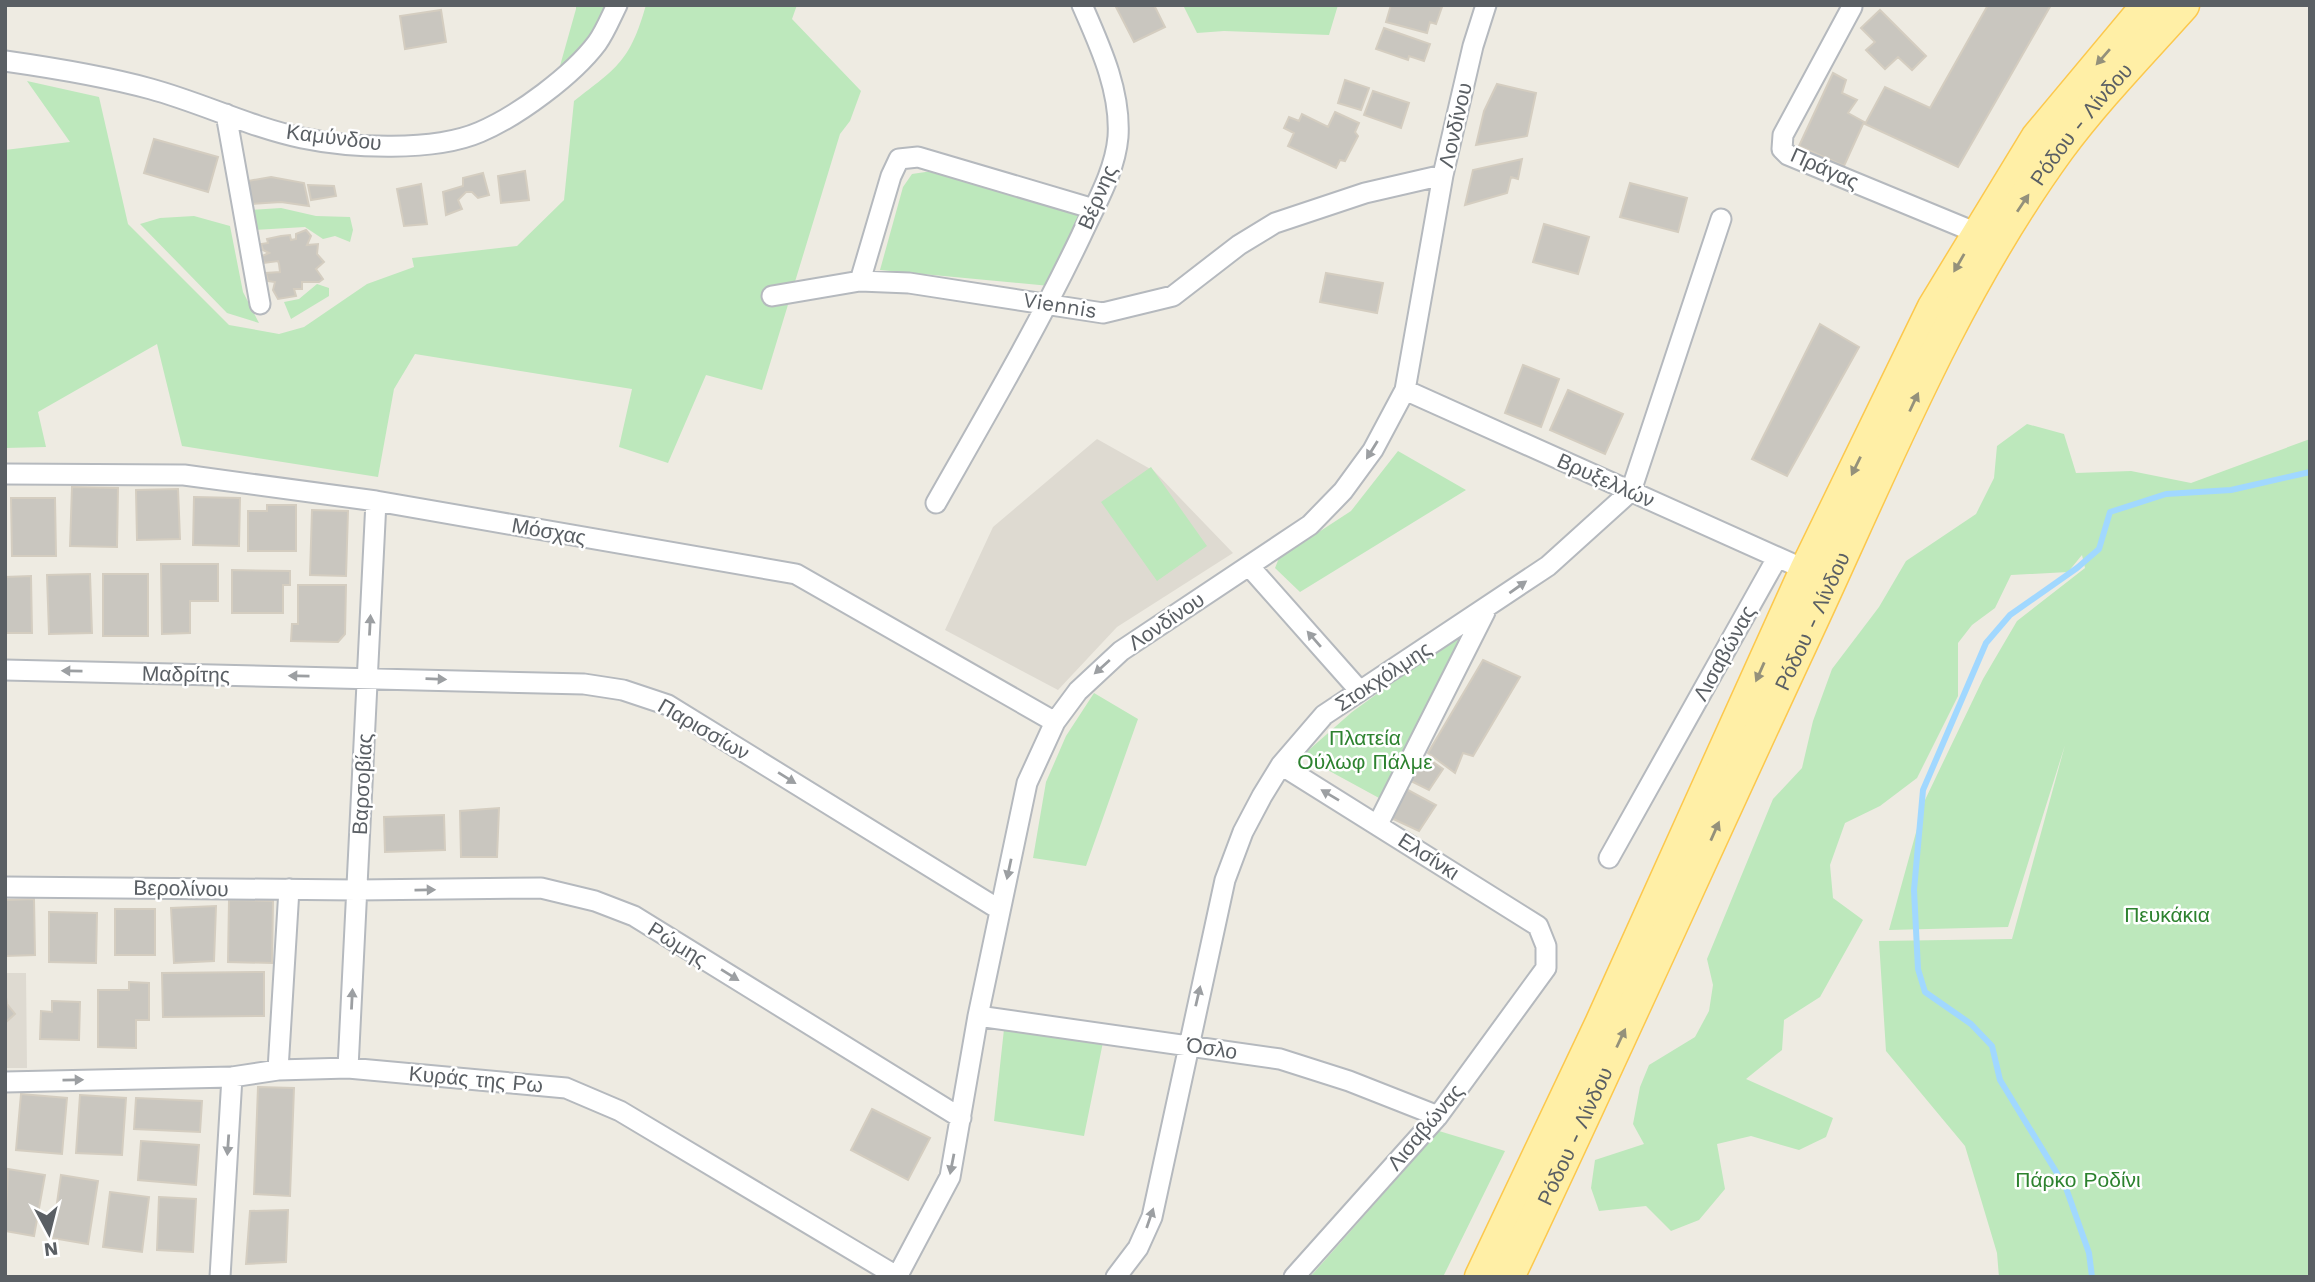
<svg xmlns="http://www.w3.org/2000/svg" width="2315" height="1282" viewBox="0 0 2315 1282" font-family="'Work Sans',sans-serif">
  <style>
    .education { fill: #dedad1 }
    .green { fill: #bde8bc }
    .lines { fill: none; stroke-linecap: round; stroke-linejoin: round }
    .stream { stroke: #a1d8ff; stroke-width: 6 }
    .building { fill: #c9c6bf; stroke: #d4cdc0; stroke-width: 2 }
    .street-casing { stroke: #b5b9be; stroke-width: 23 }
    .primary-casing { stroke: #fcc84d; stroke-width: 35 }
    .street { stroke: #fff; stroke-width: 19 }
    .primary { stroke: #ffefa6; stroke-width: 32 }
    .oneway { fill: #94917b }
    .oneway2 { fill: #9c9fa2 }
    .labels { text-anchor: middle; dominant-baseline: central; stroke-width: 5; stroke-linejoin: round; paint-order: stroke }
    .street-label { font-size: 21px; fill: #5a5f64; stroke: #fff }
    .park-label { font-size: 21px; fill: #2d822f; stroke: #fff }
  </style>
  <rect width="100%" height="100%" fill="#eeebe2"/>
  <path class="education" d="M 1097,439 L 1154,471 L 1233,553 L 1117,627 L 1058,690 L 945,630 L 993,527 Z
    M 5,973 L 26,973 L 27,1068 L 5,1068 Z"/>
  <path class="green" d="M 576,5 L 620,5 L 558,73 L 576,9 Z
    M 646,5 L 797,5 L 792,19 L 861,91 L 850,121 L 840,134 L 762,390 L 706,375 L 668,463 L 619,447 L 632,389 L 415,354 L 394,389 L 378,477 L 182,446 L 157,344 L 38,412 L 46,447 L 5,448 L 5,150 L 70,142 L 27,81 L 99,97 L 128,224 L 229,325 L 279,334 L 304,327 L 367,284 L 414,267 L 412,258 L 517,246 L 564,200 L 574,101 C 618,67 630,61 646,5 Z
    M 1183,5 L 1338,5 L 1329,35 L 1224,31 L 1197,33 Z
    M 932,171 L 1086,216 L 1050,286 L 880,270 L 903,187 L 912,174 Z
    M 281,208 L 316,216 L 350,217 L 353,230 L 350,242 L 335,236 L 323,239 L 305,227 L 253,230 L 249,210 Z
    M 194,216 L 230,226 L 243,292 L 259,323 L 227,313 L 140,224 L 160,218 Z
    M 317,284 L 329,288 L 329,296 L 291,319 L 284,302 L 299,299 Z
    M 2027,424 L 2064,434 L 2076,473 L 2131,471 L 2191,483 L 2310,439 L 2310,1277 L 1999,1277 L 1997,1253 L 1965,1146 L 1886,1051 L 1879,941 L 2012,939 L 2065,745 L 2008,927 L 1889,930 L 1925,800 L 1983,679 L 2017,621 L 2085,568 L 2082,555 L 2068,572 L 2011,575 L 1995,608 L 1972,625 L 1958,643 L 1958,696 L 1917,778 L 1880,806 L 1845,823 L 1830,865 L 1833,898 L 1863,920 L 1820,997 L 1784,1020 L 1782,1050 L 1746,1079 L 1833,1118 L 1826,1137 L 1799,1150 L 1751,1136 L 1717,1144 L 1725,1189 L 1699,1220 L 1671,1231 L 1646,1206 L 1599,1211 L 1591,1188 L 1595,1160 L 1644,1144 L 1633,1124 L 1640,1087 L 1649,1065 L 1695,1037 L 1709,1011 L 1713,985 L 1707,959 L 1773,799 L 1802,768 L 1813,721 L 1832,669 L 1879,607 L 1906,561 L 1976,514 L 1994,478 L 1997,446 Z
    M 1398,451 L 1466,490 L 1300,592 L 1275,568 L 1279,558 L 1351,511 Z
    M 1151,467 L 1207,546 L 1157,581 L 1101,502 Z
    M 1458,635 L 1468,642 L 1379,798 L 1302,756 L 1352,712 Z
    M 1094,693 L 1138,719 L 1086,866 L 1033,858 L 1046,782 L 1066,736 Z
    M 1004,1029 L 1103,1042 L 1084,1136 L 994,1121 Z
    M 1439,1131 L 1505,1151 L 1443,1277 L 1310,1277 Z"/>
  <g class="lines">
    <path class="stream" d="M 2092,1277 L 2089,1253 L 2066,1188 L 2000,1080 L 1992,1046 L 1971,1024 L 1925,992 L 1918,969 L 1914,890 L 1923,790 L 1986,643 L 2010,615 L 2077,568 L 2099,549 L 2110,512 L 2166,494 L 2231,490 L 2310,472"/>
  </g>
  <path class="building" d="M 1115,5 L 1154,5 L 1165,27 L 1134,42 Z
    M 1391,5 L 1436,5 L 1442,7 L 1436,24 L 1430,22 L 1427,33 L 1386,22 Z
    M 1988,5 L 2051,5 L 1958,167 L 1865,124 L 1885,87 L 1930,108 Z
    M 441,10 L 446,42 L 405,49 L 400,16 Z
    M 1880,10 L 1926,56 L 1912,70 L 1898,57 L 1885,69 L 1866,50 L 1875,42 L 1861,28 Z
    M 1384,28 L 1430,44 L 1424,61 L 1409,56 L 1408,60 L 1376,49 Z
    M 1833,73 L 1846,80 L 1842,93 L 1857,100 L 1848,113 L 1864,122 L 1844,166 L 1799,146 Z
    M 1345,80 L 1369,88 L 1361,110 L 1338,103 Z
    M 1497,84 L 1536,93 L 1527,136 L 1476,145 L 1484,111 Z
    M 1373,91 L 1409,103 L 1401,128 L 1364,115 Z
    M 1335,112 L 1359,123 L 1355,132 L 1358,136 L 1345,161 L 1340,160 L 1336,168 L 1288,146 L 1294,133 L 1284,128 L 1289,117 L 1299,121 L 1302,114 L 1328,127 Z
    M 154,139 L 218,157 L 208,192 L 144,173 Z
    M 1522,159 L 1518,179 L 1511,177 L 1507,193 L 1465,205 L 1473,170 Z
    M 525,171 L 529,200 L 501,203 L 498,176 Z
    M 483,173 L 489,195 L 478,198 L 472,192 L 466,192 L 458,200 L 462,209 L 446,215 L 443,192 L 463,186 L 463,178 Z
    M 271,177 L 304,183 L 309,206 L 281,202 L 251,204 L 248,181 Z
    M 1630,183 L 1687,198 L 1678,232 L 1620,217 Z
    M 421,184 L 427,224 L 404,226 L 397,189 Z
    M 308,185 L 334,186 L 336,196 L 311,200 Z
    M 1544,224 L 1589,237 L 1578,274 L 1533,262 Z
    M 306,230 L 311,236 L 307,245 L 318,244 L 317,254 L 324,262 L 316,269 L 323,279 L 319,282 L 302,282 L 302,289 L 294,289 L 296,296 L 278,299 L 273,290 L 275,282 L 268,281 L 266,273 L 280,272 L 279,264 L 278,261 L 264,263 L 262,256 L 269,253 L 263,250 L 261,244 L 268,243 L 267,239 L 281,236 L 290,235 L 291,240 L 296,239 L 296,234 Z
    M 1326,273 L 1383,283 L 1377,313 L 1320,302 Z
    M 1820,324 L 1859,347 L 1787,476 L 1752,459 Z
    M 1523,365 L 1559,379 L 1541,427 L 1505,413 Z
    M 1568,390 L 1623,414 L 1605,454 L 1550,430 Z
    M 72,487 L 118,488 L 117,547 L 70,546 Z
    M 178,489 L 180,539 L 137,540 L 136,490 Z
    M 194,497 L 240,498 L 239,546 L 193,545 Z
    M 11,498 L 55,498 L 56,556 L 12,556 Z
    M 267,505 L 296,505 L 296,551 L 248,551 L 248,511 L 267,511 Z
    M 312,510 L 348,511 L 346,576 L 310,575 Z
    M 161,564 L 218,564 L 218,601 L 190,601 L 190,633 L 162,634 Z
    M 232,570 L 290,571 L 290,585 L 283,585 L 283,613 L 232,613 Z
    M 90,574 L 92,633 L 49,634 L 47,575 Z
    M 103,574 L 148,574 L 148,636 L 103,636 Z
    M 31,576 L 32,633 L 5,633 L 5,577 Z
    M 298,585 L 346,585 L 345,634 L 338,642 L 291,641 L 292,624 L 298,624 Z
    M 1483,660 L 1520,677 L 1473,756 L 1463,753 L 1455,773 L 1428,753 Z
    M 1426,757 L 1443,769 L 1429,790 L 1411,781 Z
    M 1406,789 L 1436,805 L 1419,831 L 1389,817 Z
    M 499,808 L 497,857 L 461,857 L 460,811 Z
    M 444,815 L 445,850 L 385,852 L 384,817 Z
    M 34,899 L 35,955 L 5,956 L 5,900 Z
    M 229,900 L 273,901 L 272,963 L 228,962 Z
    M 216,906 L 214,961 L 174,963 L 171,908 Z
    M 115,909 L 155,909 L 155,955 L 115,955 Z
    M 49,912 L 97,913 L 96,963 L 49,962 Z
    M 264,972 L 264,1016 L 163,1017 L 162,973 Z
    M 129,982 L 149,983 L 149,1020 L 136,1020 L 136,1048 L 98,1047 L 98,990 L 129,990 Z
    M 5,991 L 7,1004 L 15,1014 L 5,1023 Z
    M 52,1001 L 80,1002 L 79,1040 L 40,1039 L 41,1011 L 52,1012 Z
    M 258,1087 L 294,1088 L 290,1196 L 254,1194 Z
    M 21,1094 L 67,1098 L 62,1154 L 16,1150 Z
    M 80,1095 L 126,1098 L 122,1155 L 76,1153 Z
    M 136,1098 L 202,1101 L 200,1132 L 134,1129 Z
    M 872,1109 L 930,1138 L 908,1180 L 851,1150 Z
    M 141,1141 L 199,1145 L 196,1185 L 138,1180 Z
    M 8,1169 L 45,1175 L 34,1236 L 5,1231 Z
    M 61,1175 L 98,1181 L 88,1244 L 52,1238 Z
    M 110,1192 L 149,1197 L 142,1252 L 103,1247 Z
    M 159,1197 L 196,1199 L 193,1252 L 157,1250 Z
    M 288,1210 L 286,1262 L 246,1264 L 250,1211 Z"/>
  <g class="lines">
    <g class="street-casing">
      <path id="street" d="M 1852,7 L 1783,135 L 1782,149 L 1788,155 L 1977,233
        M 5,61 C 54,68 104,76 151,89 C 202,103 250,127 302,138 C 350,148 434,152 480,132 C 518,116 573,75 597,43 C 605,32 611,17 617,5
        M 226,114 L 260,304
        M 860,281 L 891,176 L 899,159 L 918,157 L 1094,209
        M 772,296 L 860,281 L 909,283 L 1103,313 L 1173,296 L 1239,245 L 1275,223 L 1365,193 L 1443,175
        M 1405,390 L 1806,570
        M 5,474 L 184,475 L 376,501 L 796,574 L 1055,722
        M 936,503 C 986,415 1037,328 1081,236 C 1095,205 1115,172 1118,137 C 1121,91 1100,46 1082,5
        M 1249,566 L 1359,690
        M 5,670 L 584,684 L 623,690 L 668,705 L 1000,910
        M 1281,765 L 1538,926 L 1546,946 L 1546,968 L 1438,1116 L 1294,1277
        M 1378,824 L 1485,612
        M 1609,858 L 1777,558
        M 5,887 L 357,890 L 541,888 L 595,901 L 634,916 L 961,1118
        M 978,1016 L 1280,1059 L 1349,1081 L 1438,1116
        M 348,1068 L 376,501
        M 278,1070 L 289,889
        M 5,1082 L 232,1077 L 278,1070 L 348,1068 L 566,1088 L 620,1111 L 898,1277
        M 220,1277 L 232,1077
        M 897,1277 L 950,1177 L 978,1016 L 1027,783 L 1055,722 L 1078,691 L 1121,651 L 1310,525 L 1343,491 L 1373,450 L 1405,390 L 1443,175 L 1473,46 L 1486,5
        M 1116,1277 L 1138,1248 L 1152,1217 L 1225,880 L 1243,832 L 1262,796 L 1281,765 L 1324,715 L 1548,566 L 1631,491 L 1721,219"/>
    </g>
    <g class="primary-casing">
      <g id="primary">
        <path d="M 1481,1277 L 1601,1024 L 1806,570 L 1934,307 L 2037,138 L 2148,5"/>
        <path id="s1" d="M 1508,1277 C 1608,1067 1703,854 1801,644 C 1880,476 1949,299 2059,148 C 2096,98 2141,52 2183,5"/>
      </g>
    </g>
    <use href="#street" class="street"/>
    <use href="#primary" class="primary"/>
  </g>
  <defs><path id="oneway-solid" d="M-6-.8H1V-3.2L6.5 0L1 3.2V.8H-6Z" transform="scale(1.75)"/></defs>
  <g class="oneway">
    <use href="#oneway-solid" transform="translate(2103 57) rotate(131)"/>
    <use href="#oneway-solid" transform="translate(2023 203) rotate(-56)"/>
    <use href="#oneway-solid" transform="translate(1959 263) rotate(120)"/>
    <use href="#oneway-solid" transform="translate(1914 402) rotate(-65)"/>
    <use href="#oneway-solid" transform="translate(1856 466) rotate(116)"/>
    <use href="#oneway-solid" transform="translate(1760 672) rotate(114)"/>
    <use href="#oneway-solid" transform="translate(1715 831) rotate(-66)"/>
    <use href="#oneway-solid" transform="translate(1621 1038) rotate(-65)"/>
  </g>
  <g class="oneway2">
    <use href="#oneway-solid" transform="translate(1372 450) rotate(122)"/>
    <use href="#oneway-solid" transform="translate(1518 587) rotate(-35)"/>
    <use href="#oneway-solid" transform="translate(370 625) rotate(-87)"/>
    <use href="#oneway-solid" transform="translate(1314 639) rotate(-131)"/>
    <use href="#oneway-solid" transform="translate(1102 667) rotate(138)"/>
    <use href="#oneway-solid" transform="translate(72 671) rotate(-179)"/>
    <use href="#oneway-solid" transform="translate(299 676) rotate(-179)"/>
    <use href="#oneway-solid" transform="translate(436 679) rotate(2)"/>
    <use href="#oneway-solid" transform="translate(787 778) rotate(32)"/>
    <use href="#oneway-solid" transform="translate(1330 795) rotate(-149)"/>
    <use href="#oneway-solid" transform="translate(1009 869) rotate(102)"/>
    <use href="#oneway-solid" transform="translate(425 890) rotate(-1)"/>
    <use href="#oneway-solid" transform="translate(730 975) rotate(32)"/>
    <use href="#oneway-solid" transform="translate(1198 996) rotate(-77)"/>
    <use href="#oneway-solid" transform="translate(352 999) rotate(-87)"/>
    <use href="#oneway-solid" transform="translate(73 1080) rotate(-1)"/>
    <use href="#oneway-solid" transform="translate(228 1145) rotate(94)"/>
    <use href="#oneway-solid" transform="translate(952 1164) rotate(101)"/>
    <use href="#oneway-solid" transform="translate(1150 1218) rotate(-71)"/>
  </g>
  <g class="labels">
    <g class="street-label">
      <text transform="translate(1455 125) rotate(-77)">Λονδίνου</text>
      <text stroke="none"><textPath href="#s1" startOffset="1290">Ρόδου - Λίνδου</textPath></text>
      <text transform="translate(334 137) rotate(7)">Καμύνδου</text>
      <text transform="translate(1825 168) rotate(24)">Πράγας</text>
      <text transform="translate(1097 197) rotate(-67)">Βέρνης</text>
      <text transform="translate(1060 305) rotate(9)">Viennis</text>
      <text transform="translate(1606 480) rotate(24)">Βρυξελλών</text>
      <text transform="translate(549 531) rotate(10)">Μόσχας</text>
      <text transform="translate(1166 621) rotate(-34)">Λονδίνου</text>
      <text stroke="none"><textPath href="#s1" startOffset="723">Ρόδου - Λίνδου</textPath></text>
      <text transform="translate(1724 653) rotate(-61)">Λισαβώνας</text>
      <text transform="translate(186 674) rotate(1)">Μαδρίτης</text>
      <text transform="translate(1383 676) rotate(-33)">Στοκχόλμης</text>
      <text transform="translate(704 729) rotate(30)">Παρισσίων</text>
      <text transform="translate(362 784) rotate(-87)">Βαρσοβίας</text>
      <text transform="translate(1429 856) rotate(33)">Ελσίνκι</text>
      <text transform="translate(181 888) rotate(1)">Βερολίνου</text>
      <text transform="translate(678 944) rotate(32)">Ρώμης</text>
      <text transform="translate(1212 1048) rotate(9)">Όσλο</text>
      <text transform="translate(476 1079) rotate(5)">Κυράς της Ρω</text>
      <text transform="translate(1425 1127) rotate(-50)">Λισαβώνας</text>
      <text stroke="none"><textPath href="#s1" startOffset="156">Ρόδου - Λίνδου</textPath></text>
    </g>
    <g class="park-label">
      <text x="1365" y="737">Πλατεία<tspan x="1365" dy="24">Ούλωφ Πάλμε</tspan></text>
      <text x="2167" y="914">Πευκάκια</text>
      <text x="2078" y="1179">Πάρκο Ροδίνι</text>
    </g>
  </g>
  <rect width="2315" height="1282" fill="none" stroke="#5a5f64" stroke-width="14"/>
  <g transform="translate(49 1233) rotate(173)" stroke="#ffffff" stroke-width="5" paint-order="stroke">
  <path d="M0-5L12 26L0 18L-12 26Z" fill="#5a5f64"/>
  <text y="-10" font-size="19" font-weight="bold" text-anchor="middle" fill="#5a5f64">N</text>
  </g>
</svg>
